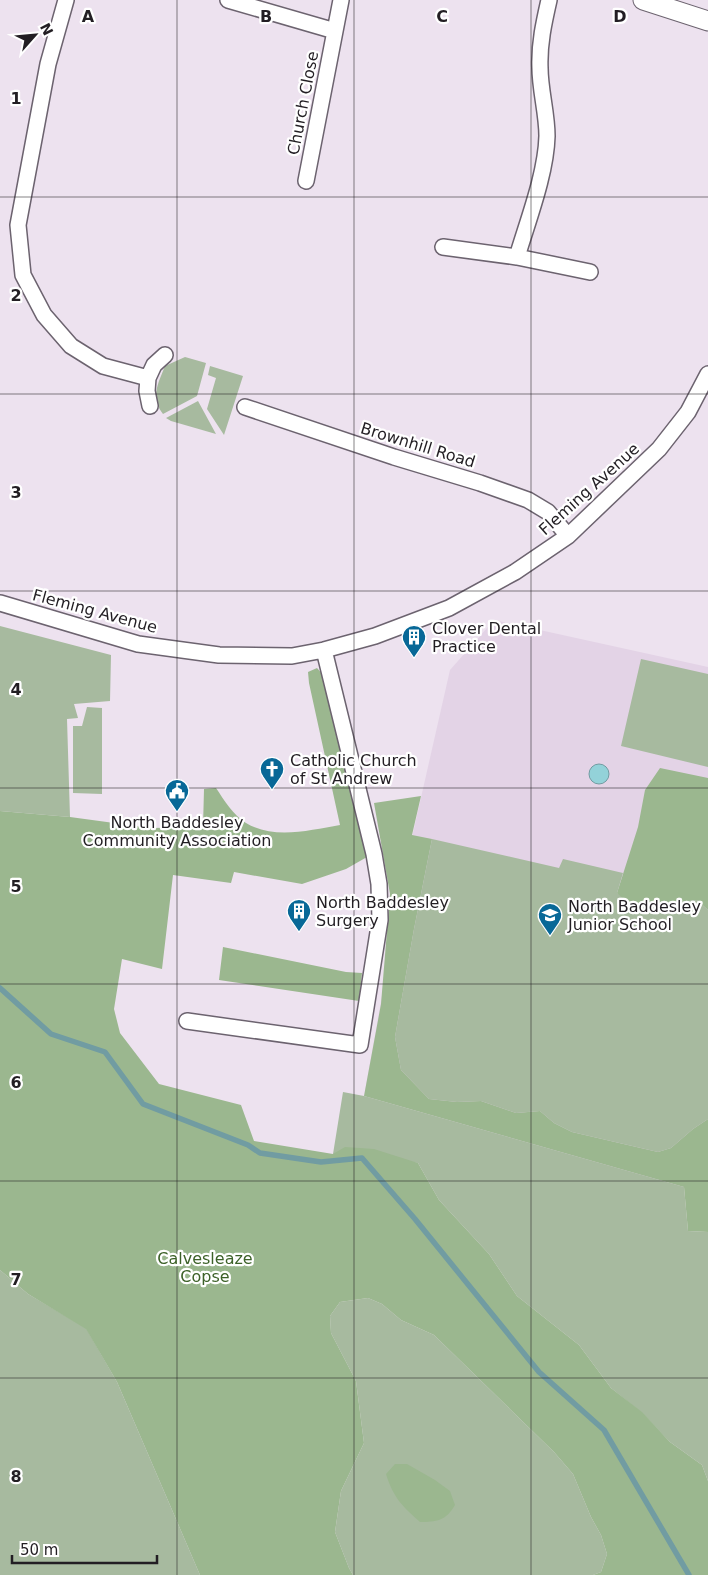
<svg xmlns="http://www.w3.org/2000/svg" width="708" height="1575" viewBox="0 0 708 1575" font-family="'DejaVu Sans',sans-serif">
  <style>
    .built { fill: #e3d3e6 }
    .green { fill: #a7ba9f }
    .forest { fill: #9bb78f }
    .water { fill: #93d2d9; stroke: #719ca2 }
    .lines { fill: none; stroke-linecap: round; stroke-linejoin: round }
    .stream { stroke: #719ca2; stroke-width: 5.5 }
    .minor-casing { stroke: #6c636f; stroke-width: 18 }
    .tertiary-casing { stroke: #6c636f; stroke-width: 21 }
    .minor { stroke: #fff; stroke-width: 15 }
    .tertiary { stroke: #fff; stroke-width: 19 }
    .grid { fill: none; stroke: #221e23; stroke-width: 1; stroke-opacity: 0.55 }
    .labels { text-anchor: middle; dominant-baseline: central; stroke-width: 4.5; stroke-linejoin: round; paint-order: stroke }
    .street-label { font-size: 16px; fill: #221e23; stroke: #fff }
    .poi-label { font-size: 16px; fill: #221e23; stroke: #fff; text-anchor: start }
    .park-label { font-size: 16px; fill: #3c6128; stroke: #fff }
    .grid-label { font-size: 16px; text-anchor: middle; font-weight: bold; fill: #221e23; stroke: #fff; stroke-width: 4.5; stroke-linejoin: round; paint-order: stroke }
  </style>
  <rect width="100%" height="100%" fill="#ede2ef"/>
  <path class="built" d="M 494,620 L 708,667 L 708,1181 L 695,1191 L 364,1096 L 405,868 L 450,670 Z"/>
  <path class="green" d="M 185,357 L 206,363 L 197,396 L 163,414 C 150,397 158,384 165,366 Z
    M 210,366 L 243,376 L 224,435 L 207,409 L 216,378 L 208,375 Z
    M 198,401 L 216,434 L 171,421 L 166,418 Z
    M 0,626 L 111,655 L 110,701 L 74,704 L 78,718 L 67,719 L 70,817 L 0,811 Z
    M 641,659 L 708,674 L 708,767 L 621,746 Z
    M 87,707 L 102,708 L 102,794 L 73,793 L 73,726 L 82,726 Z
    M 432,839 L 559,868 L 563,859 L 623,873 L 617,893 L 652,907 L 697,900 L 708,910 L 708,1119 L 693,1129 L 671,1148 L 658,1152 L 572,1132 L 554,1123 L 540,1111 L 516,1113 L 481,1101 L 457,1102 L 429,1099 L 401,1070 L 395,1037 L 414,929 Z
    M 343,1092 L 364,1096 L 684,1187 L 688,1231 L 708,1232 L 708,1481 L 702,1465 L 670,1442 L 642,1413 L 611,1388 L 579,1345 L 517,1296 L 489,1254 L 439,1200 L 418,1163 L 333,1154 Z
    M 0,1270 L 28,1294 L 86,1328 L 117,1382 L 200,1575 L 0,1575 Z
    M 368,1298 L 382,1304 L 401,1320 L 434,1335 L 554,1452 L 573,1474 L 591,1517 L 601,1535 L 607,1554 L 601,1572 L 593,1575 L 353,1575 L 349,1568 L 335,1532 L 341,1491 L 364,1443 L 356,1381 L 331,1333 L 330,1316 L 340,1302 Z"/>
  <path class="forest" d="M 317,668 L 324,676 L 367,857 L 346,869 L 302,884 L 234,872 L 231,883 L 173,875 L 162,969 L 122,959 L 114,1009 L 120,1033 L 159,1084 L 241,1105 L 254,1141 L 333,1154 L 345,1147 L 374,1149 L 418,1163 L 439,1200 L 489,1254 L 517,1296 L 579,1345 L 611,1388 L 642,1412 L 670,1442 L 702,1465 L 708,1481 L 708,1575 L 593,1575 L 601,1572 L 607,1554 L 601,1535 L 591,1517 L 573,1474 L 554,1452 L 434,1335 L 401,1320 L 382,1304 L 368,1298 L 340,1302 L 330,1316 L 331,1333 L 356,1381 L 364,1443 L 341,1491 L 335,1532 L 349,1568 L 353,1575 L 200,1575 L 117,1382 L 86,1329 L 28,1294 L 0,1270 L 0,811 L 70,817 L 151,828 L 203,827 L 204,789 L 216,788 C 224,800 233,815 246,823 C 274,840 310,830 340,825 L 309,683 L 308,672 Z
    M 660,768 L 708,778 L 708,910 L 697,900 L 634,908 L 617,893 L 638,827 L 645,790 Z
    M 421,796 L 412,835 L 432,839 L 414,929 L 395,1037 L 401,1070 L 429,1099 L 457,1102 L 481,1101 L 516,1113 L 540,1111 L 554,1123 L 572,1132 L 658,1152 L 671,1148 L 693,1129 L 708,1119 L 708,1232 L 688,1231 L 684,1187 L 364,1096 L 381,1004 L 390,894 L 374,803 Z
    M 223,947 L 346,972 L 362,973 L 359,1001 L 219,980 Z
    M 395,1464 L 407,1464 L 435,1480 L 450,1491 L 455,1505 C 446,1521 436,1522 420,1522 C 402,1506 393,1497 386,1474 Z"/>
  <path class="water" d="M589 774a10 10 0 1 1 20 0a10 10 0 1 1-20 0Z"/>
  <g class="lines">
    <path class="stream" d="M 0,988 L 51,1034 L 105,1052 L 143,1104 L 248,1145 L 260,1153 L 321,1162 L 362,1158 L 415,1219 L 539,1372 L 604,1430 L 689,1575"/>
    <g class="minor-casing">
      <path id="minor" d="M 66,0 L 48,64 L 18,225 L 23,275 L 44,315 L 71,346 L 103,366 L 148,378 L 154,365 L 165,355
        M 228,0 L 335,31
        M 306,181 L 341,0
        M 443,247 L 517,257 L 590,272
        M 517,257 C 528,220 546,174 547,136 C 547,113 540,90 540,68 C 539,44 544,22 549,0
        M 148,378 L 147,391 L 150,406
        M 245,407 L 394,457 L 480,483 L 528,500 L 548,512 L 568,536
        M 0,603 L 138,644 L 219,655 L 292,656 L 324,650 L 375,636 L 449,608 L 515,572 L 568,536 L 659,449 L 688,412 L 708,374
        M 187,1021 L 360,1045 L 380,920 L 379,884 L 374,854 L 324,650"/>
    </g>
    <g class="tertiary-casing">
      <path id="tertiary" d="M 643,0 L 708,21"/>
    </g>
    <use href="#minor" class="minor"/>
    <use href="#tertiary" class="tertiary"/>
  </g>
  <path class="grid" d="M 177,0 L 177,1575M 354,0 L 354,1575M 531,0 L 531,1575M 0,197 L 708,197M 0,394 L 708,394M 0,591 L 708,591M 0,788 L 708,788M 0,984 L 708,984M 0,1181 L 708,1181M 0,1378 L 708,1378"/>
  <defs>
    <g id="building-pin" transform="scale(1.25)"><path d="M0 17L-7.5 6A9.5 9.5 0 1 1 7.5 6Z" fill="#086897" stroke="#fff"/><path d="M-4-6H4V6H1V3H-1V6H-4ZM-2.5-4.3h1.7v1.8h-1.7ZM.8-4.3h1.7v1.8H.8ZM-2.5-1h1.7V.8h-1.7ZM.8-1h1.7V.8H.8Z" fill="#fff"/></g>
    <g id="church-pin" transform="scale(1.25)"><path d="M0 17L-7.5 6A9.5 9.5 0 1 1 7.5 6Z" fill="#086897" stroke="#fff"/><path d="M-1.2-6h2.4v3.5h3.3v2.4h-3.3V6h-2.4V-.1h-3.3v-2.4h3.3Z" fill="#fff"/></g>
    <g id="civic-pin" transform="scale(1.25)"><path d="M0 17L-7.5 6A9.5 9.5 0 1 1 7.5 6Z" fill="#086897" stroke="#fff"/><path d="M-.6-6.5H3V-4.5H.6V-3L4-1V1h2V6H-6V1h2V-1L-.6-3ZM-1.2 2.5V6h2.4V2.5Z" fill="#fff"/></g>
    <g id="school-pin" transform="scale(1.25)"><path d="M0 17L-7.5 6A9.5 9.5 0 1 1 7.5 6Z" fill="#086897" stroke="#fff"/><path d="M0-5L7-2L0 1L-7-2ZM-4 1L0 2.5L4 1V4Q0 6-4 4Z" fill="#fff"/></g>
  </defs>
  <g fill-rule="evenodd">
    <use href="#building-pin" x="414" y="637"/>
    <use href="#church-pin" x="272" y="769"/>
    <use href="#civic-pin" x="177" y="791"/>
    <use href="#building-pin" x="299" y="911"/>
    <use href="#school-pin" x="550" y="915"/>
  </g>
  <g class="labels">
    <g class="street-label">
      <text transform="translate(303 103) rotate(-79)">Church Close</text>
      <text transform="translate(418 445) rotate(17)">Brownhill Road</text>
      <text transform="translate(589 489) rotate(-42)">Fleming Avenue</text>
      <text transform="translate(95 611) rotate(15)">Fleming Avenue</text>
    </g>
    <g class="poi-label">
      <text x="432" y="628">Clover Dental<tspan x="432" dy="18">Practice</tspan></text>
      <text x="290" y="760">Catholic Church<tspan x="290" dy="18">of St Andrew</tspan></text>
      <text x="177" y="822" text-anchor="middle">North Baddesley<tspan x="177" dy="18">Community Association</tspan></text>
      <text x="316" y="902">North Baddesley<tspan x="316" dy="18">Surgery</tspan></text>
      <text x="568" y="906">North Baddesley<tspan x="568" dy="18">Junior School</tspan></text>
    </g>
    <g class="park-label">
      <text x="205" y="1258">Calvesleaze<tspan x="205" dy="18">Copse</tspan></text>
    </g>
  </g>
  <g class="grid-label">
    <text x="88" y="22">A</text>
    <text x="266" y="22">B</text>
    <text x="442" y="22">C</text>
    <text x="620" y="22">D</text>
    <text x="16" y="104">1</text>
    <text x="16" y="301">2</text>
    <text x="16" y="498">3</text>
    <text x="16" y="695">4</text>
    <text x="16" y="892">5</text>
    <text x="16" y="1088">6</text>
    <text x="16" y="1285">7</text>
    <text x="16" y="1482">8</text>
  </g>
  <g transform="translate(35 35) rotate(63)" stroke="#ffffff" stroke-width="4" paint-order="stroke">
  <path d="M0-4L9 19L0 12L-9 19Z" fill="#221e23"/>
  <text y="-8" font-size="14" font-weight="bold" text-anchor="middle" fill="#221e23">N</text>
  </g>
  <path d="M12 1555v8h145v-8" fill="none" stroke="#221e23" stroke-width="2.5"/>
  <text x="20" y="1555" font-size="15" fill="#221e23" stroke="#ffffff" stroke-width="4" paint-order="stroke">50 m</text>
</svg>
